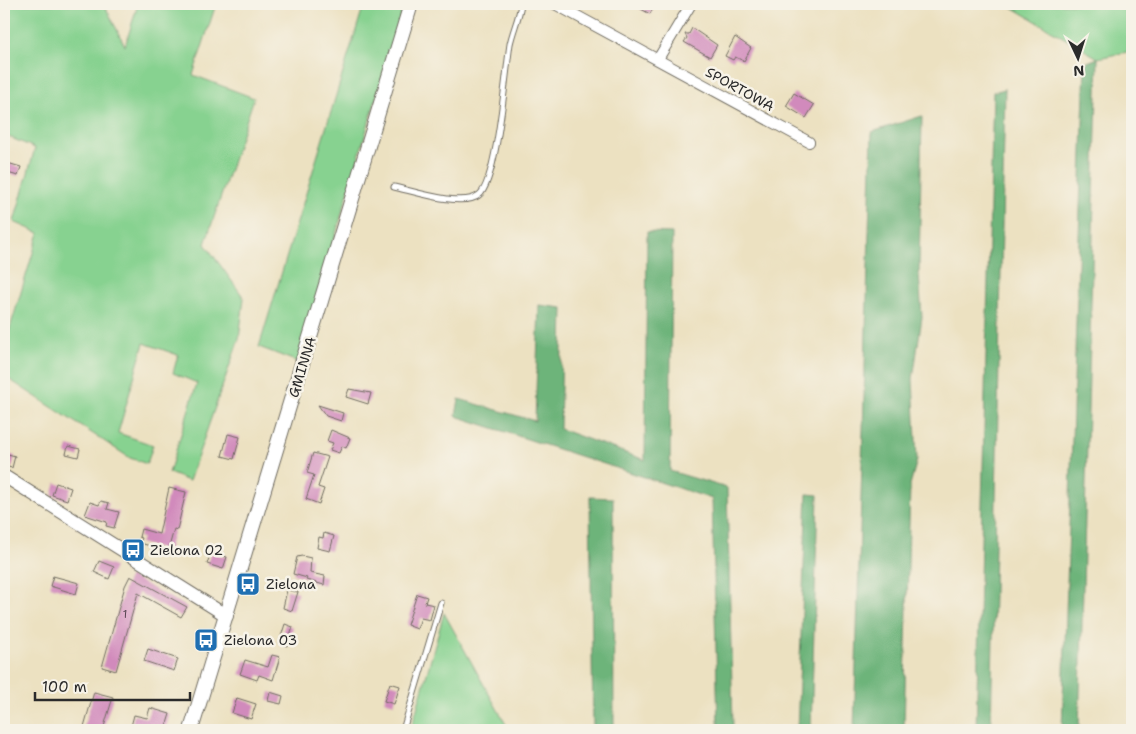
<svg xmlns="http://www.w3.org/2000/svg" width="1136" height="734" viewBox="0 0 1136 734" font-family="'Shantell Sans',sans-serif">
  <style>
    .green { fill: #87d290; stroke: #597e5e }
    .forest { fill: #6db47a; stroke: #4c7052 }
    .building { fill: #d18abc }
    .lines { fill: none; stroke-linecap: round; stroke-linejoin: round }
    .service-casing { stroke: #6f6b60; stroke-width: 7 }
    .minor-casing { stroke: #6f6b60; stroke-width: 12 }
    .tertiary-casing { stroke: #6f6b60; stroke-width: 14 }
    .secondary-casing { stroke: #6f6b60; stroke-width: 16 }
    .service { stroke: #fff; stroke-width: 5 }
    .minor { stroke: #fff; stroke-width: 10 }
    .tertiary { stroke: #fff; stroke-width: 12 }
    .secondary { stroke: #fff; stroke-width: 14 }
    .labels { text-anchor: middle; dominant-baseline: central; stroke-width: 5; stroke-linejoin: round; paint-order: stroke }
    .number-label { font-size: 11px; fill: #54434f }
    .street-label { font-size: 14px; fill: #2b2b2b; stroke: #f7f3e8 }
    .poi-label { font-size: 14px; fill: #2b2b2b; stroke: #f7f3e8; text-anchor: start }
  </style>
  <rect width="100%" height="100%" fill="#f7f3e8"/>
  <filter id="ink" filterUnits="userSpaceOnUse"><feTurbulence type="fractalNoise" baseFrequency=".02" numOctaves="2"/><feDisplacementMap in="SourceGraphic" scale="10" xChannelSelector="R" yChannelSelector="G"/><feConvolveMatrix kernelMatrix="1 2 1 2 8 2 1 2 1" color-interpolation-filters="sRGB"/></filter>
  <filter id="wash" filterUnits="userSpaceOnUse"><feTurbulence type="fractalNoise" baseFrequency=".0096" numOctaves="4" result="noise"/><feDisplacementMap in="SourceGraphic" scale="20" xChannelSelector="R" yChannelSelector="G"/><feGaussianBlur stdDeviation="1.12" result="paint"/><feColorMatrix in="noise" values="0 0 0 0 0 0 0 0 0 0 0 0 0 0 0 0 0 1.4 0 .05"/><feComposite in="paint" operator="in"/></filter>
  <g filter="url(#wash)">
    <rect width="100%" height="100%" fill="#ece1c1"/>
    <path class="green" d="M 4,4 L 104,4 L 125,46 L 138,4 L 216,4 L 193,75 L 254,98 L 205,244 L 244,298 L 239,339 L 189,481 L 169,473 L 197,383 L 173,373 L 178,355 L 144,343 L 118,433 L 153,445 L 147,464 L 130,458 L 4,376 L 4,348 L 39,233 L 14,222 L 35,148 L 4,135 Z
      M 364,4 L 404,4 L 298,362 L 259,347 Z
      M 1007,4 L 1132,4 L 1132,51 L 1098,58 Z
      M 444,613 L 509,730 L 411,730 Z"/>
    <path class="forest" d="M 1098,58 L 1079,730 L 1062,730 L 1085,63 Z
      M 1005,89 L 991,730 L 976,730 L 993,92 Z
      M 922,116 L 919,274 L 922,317 L 913,379 L 917,460 L 910,485 L 904,730 L 854,730 L 872,132 Z
      M 647,232 L 672,233 L 670,471 L 727,488 L 733,727 L 718,725 L 712,499 L 456,416 L 459,399 L 535,421 L 539,305 L 563,308 L 560,429 L 645,460 Z
      M 807,494 L 818,495 L 811,730 L 797,730 Z
      M 590,497 L 613,498 L 614,730 L 593,730 Z"/>
    <g id="blocks">
      <path class="building" d="M 632,4 L 655,4 L 650,14 Z
        M 692,28 L 717,45 L 710,57 L 684,42 L 687,38 L 685,34 L 689,34 Z
        M 735,37 L 751,48 L 744,61 L 735,57 L 733,60 L 725,56 Z
        M 794,93 L 814,105 L 806,118 L 786,106 Z
        M 4,162 L 21,167 L 18,176 L 4,172 Z
        M 349,389 L 371,393 L 368,404 L 346,397 Z
        M 318,405 L 343,413 L 341,421 L 326,416 Z
        M 331,430 L 350,438 L 346,448 L 342,446 L 339,453 L 330,450 L 333,443 L 327,441 Z
        M 228,434 L 240,437 L 234,459 L 222,456 Z
        M 68,446 L 80,449 L 78,457 L 66,454 Z
        M 313,453 L 328,457 L 318,487 L 324,489 L 319,504 L 306,499 L 314,475 L 307,473 Z
        M 8,454 L 15,456 L 12,468 L 4,466 Z
        M 56,483 L 71,488 L 67,500 L 52,495 Z
        M 169,488 L 186,492 L 177,530 L 174,529 L 168,551 L 140,543 L 142,538 L 139,537 L 141,529 L 159,534 Z
        M 101,501 L 109,503 L 107,509 L 119,512 L 114,528 L 106,526 L 107,522 L 85,515 L 90,502 L 99,505 Z
        M 324,533 L 334,536 L 330,551 L 317,548 L 319,537 L 323,538 Z
        M 211,552 L 227,557 L 223,569 L 207,564 Z
        M 302,556 L 311,558 L 310,573 L 325,576 L 324,585 L 306,580 L 307,578 L 293,574 L 297,557 Z
        M 99,561 L 114,567 L 109,579 L 94,572 Z
        M 53,576 L 79,583 L 76,594 L 50,586 Z
        M 130,576 L 187,607 L 181,617 L 138,593 L 116,671 L 102,667 L 125,586 Z
        M 287,590 L 298,592 L 292,611 L 283,608 Z
        M 417,594 L 427,597 L 425,603 L 434,605 L 430,620 L 421,618 L 417,629 L 407,625 Z
        M 285,624 L 293,627 L 287,646 L 279,643 Z
        M 148,649 L 178,659 L 174,671 L 144,661 Z
        M 272,655 L 280,657 L 273,680 L 259,675 L 257,680 L 240,674 L 245,660 L 268,667 Z
        M 390,683 L 400,686 L 394,704 L 384,701 Z
        M 94,692 L 113,697 L 103,730 L 83,730 Z
        M 270,692 L 283,696 L 281,704 L 268,701 Z
        M 237,698 L 256,704 L 251,719 L 232,713 Z
        M 150,708 L 170,714 L 165,730 L 130,730 L 134,715 L 147,718 Z"/>
    </g>
  </g>
  <g filter="url(#ink)">
    <use href="#blocks" fill-opacity="0" stroke="#6f6b60" stroke-width="1"/>
    <g class="lines">
      <g class="service-casing">
        <path id="service" d="M 394,187 C 413,191 463,208 479,195 C 497,182 506,69 510,44 C 513,30 519,18 521,4
          M 403,730 L 441,603"/>
      </g>
      <g class="minor-casing">
        <path id="minor" d="M 555,4 L 809,142
          M 658,59 L 691,4"/>
      </g>
      <g class="tertiary-casing">
        <path id="tertiary" d="M 4,476 L 227,616"/>
      </g>
      <g class="secondary-casing">
        <path id="secondary" d="M 191,730 L 411,4"/>
      </g>
      <use href="#service" class="service"/>
      <use href="#minor" class="minor"/>
      <use href="#tertiary" class="tertiary"/>
      <use href="#secondary" class="secondary"/>
    </g>
  </g>
  <defs>
    <g id="bus-square" transform="scale(1.25)"><rect x="-9" y="-9" width="18" height="18" rx="4" fill="#1f6fb2" stroke="#f7f3e8"/><path d="M-5-6H5V4H4V6H2V4H-2V6H-4V4H-5ZM-3.5-4V0h7V-4ZM-3.5 1.2v1.5H-2V1.2ZM2 1.2v1.5H3.5V1.2Z" fill="#fff"/></g>
  </defs>
  <g fill-rule="evenodd">
    <use href="#bus-square" x="133" y="550"/>
    <use href="#bus-square" x="248" y="584"/>
    <use href="#bus-square" x="206" y="640"/>
  </g>
  <g class="labels">
    <g class="number-label">
      <text x="125" y="614">1</text>
    </g>
    <g class="street-label">
      <text transform="translate(740 89) rotate(29)">SPORTOWA</text>
      <text transform="translate(302 367) rotate(-73)">GMINNA</text>
    </g>
    <g class="poi-label">
      <text x="150" y="550">Zielona 02</text>
      <text x="266" y="584">Zielona</text>
      <text x="224" y="640">Zielona 03</text>
    </g>
  </g>
  <rect width="1136" height="734" fill="none" stroke="#f7f3e8" stroke-width="20"/>
  <g transform="translate(1078 58) rotate(176)" stroke="#f7f3e8" stroke-width="4" paint-order="stroke">
  <path d="M0-4L9 19L0 12L-9 19Z" fill="#2b2b2b"/>
  <text y="-8" font-size="14" font-weight="bold" text-anchor="middle" fill="#2b2b2b">N</text>
  </g>
  <path d="M35 692v8h155v-8" fill="none" stroke="#2b2b2b" stroke-width="2.5"/>
  <text x="42" y="692" font-size="15" fill="#2b2b2b" stroke="#f7f3e8" stroke-width="4" paint-order="stroke">100 m</text>
</svg>
